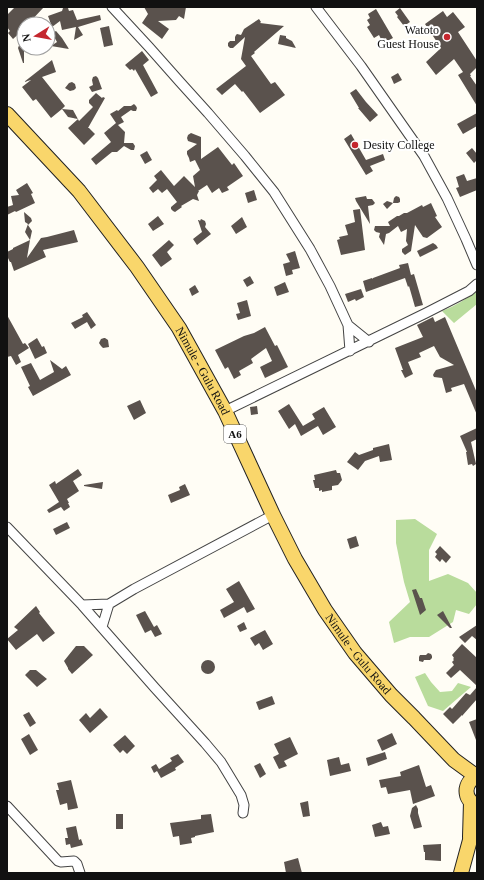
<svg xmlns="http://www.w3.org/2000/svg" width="484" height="880" viewBox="0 0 484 880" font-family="Georgia,serif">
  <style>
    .forest { fill: #b9dc9c }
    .building { fill: #5a524d }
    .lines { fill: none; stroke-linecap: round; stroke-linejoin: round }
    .street-casing { stroke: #444; stroke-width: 11 }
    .primary-casing { stroke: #222; stroke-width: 16 }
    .street { stroke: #fff; stroke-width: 9 }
    .primary { stroke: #f9d66b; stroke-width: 14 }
    .poi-dot { fill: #c4262e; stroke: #fff; stroke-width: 1.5 }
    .labels { text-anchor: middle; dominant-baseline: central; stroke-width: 4; stroke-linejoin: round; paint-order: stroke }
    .shield { fill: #fff; stroke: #585858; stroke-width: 1 }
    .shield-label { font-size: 11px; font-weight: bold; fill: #111 }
    .poi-label { font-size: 12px; fill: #111; stroke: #fff; text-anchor: end }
    .street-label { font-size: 12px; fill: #111; stroke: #fff }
  </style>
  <rect width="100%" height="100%" fill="#fffdf5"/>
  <path class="forest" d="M 477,291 L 477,304 L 454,323 L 442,311 C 455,306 466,299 477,291 Z
    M 415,519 L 437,534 L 429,550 L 429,581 L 448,574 L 468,583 L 477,593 L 477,604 L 469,614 L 456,610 L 453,622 L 429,637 L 410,637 L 394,643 L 389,622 L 410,602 L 404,582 L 396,543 L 396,520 Z
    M 425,673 L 431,682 L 440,692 L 452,691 L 458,683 L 471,687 L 443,711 L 428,706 L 415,677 Z"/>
  <path class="building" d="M 15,7 L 44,7 L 28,24 L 24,24 L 24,29 L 13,39 L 8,33 L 10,31 L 7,27 L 7,15 Z
    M 65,7 L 68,8 L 69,11 L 73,10 L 77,20 L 100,15 L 101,20 L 78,27 L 83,35 L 74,40 L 76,27 L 62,30 L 60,21 L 52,27 L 48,16 L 62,11 L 63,8 Z
    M 144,7 L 186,7 L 184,19 L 179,16 L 176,20 L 158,21 L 169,29 L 162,39 L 142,23 L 148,14 Z
    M 400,8 L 410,22 L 404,26 L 397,17 L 398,16 L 395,12 Z
    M 376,9 L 393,38 L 387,41 L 386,38 L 382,41 L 379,35 L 374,38 L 367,27 L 370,25 L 367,20 L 370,18 L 368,14 Z
    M 443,11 L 447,17 L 453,12 L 465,27 L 458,32 L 477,61 L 477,67 L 470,74 L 471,76 L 470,76 L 477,86 L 477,106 L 458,75 L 463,72 L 454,59 L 436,75 L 426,62 L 441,48 L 425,24 Z
    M 259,19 L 261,22 L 260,23 L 284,26 L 254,52 L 255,53 L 251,56 L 271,84 L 275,82 L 285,95 L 260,113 L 243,91 L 242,92 L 235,84 L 222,95 L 216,89 L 246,66 L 241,59 L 245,37 L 233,48 L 230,48 L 228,46 L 228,43 L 230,41 L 235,41 L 235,37 L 236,35 L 237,34 L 241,35 L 244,29 Z
    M 109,26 L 113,45 L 104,47 L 100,28 Z
    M 56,31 L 62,38 L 69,49 L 51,46 L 57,42 L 52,33 Z
    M 24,33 L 24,63 L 23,63 L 18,48 Z
    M 280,35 L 286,36 L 286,38 L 292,41 L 296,48 L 278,44 Z
    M 142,51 L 149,60 L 143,65 L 158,93 L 151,97 L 135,69 L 134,71 L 132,69 L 130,70 L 125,65 Z
    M 52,60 L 56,72 L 42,77 L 65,106 L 62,109 L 73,110 L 79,121 L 93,107 L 89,103 L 89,100 L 96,93 L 102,98 L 103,97 L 105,98 L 88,128 L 89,128 L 95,134 L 84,145 L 68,128 L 78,119 L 68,117 L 62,109 L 51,118 L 36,99 L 33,101 L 22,87 L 31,80 L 24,82 Z
    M 398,73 L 402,80 L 394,84 L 391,77 Z
    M 96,76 L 98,78 L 102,89 L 92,92 L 89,87 L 93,85 L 92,80 L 93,77 Z
    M 72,82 L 75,84 L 76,88 L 74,90 L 70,91 L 65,88 L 69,83 Z
    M 356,89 L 366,102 L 378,115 L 370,122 L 358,108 L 359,108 L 350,93 Z
    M 134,104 L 136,106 L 137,108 L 136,111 L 133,111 L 131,110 L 121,117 L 124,122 L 118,125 L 125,132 L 124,143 L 133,143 L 135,146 L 134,150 L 131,150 L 124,146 L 117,152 L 112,152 L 96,165 L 91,159 L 111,142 L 104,133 L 116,123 L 110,114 L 117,110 L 118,111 L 124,106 L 131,106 Z
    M 477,113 L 477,126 L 463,134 L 457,124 Z
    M 191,133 L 201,137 L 201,159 L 218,147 L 232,165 L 234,163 L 243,176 L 227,187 L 229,190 L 222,193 L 219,188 L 212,193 L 207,185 L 198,191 L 199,191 L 197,195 L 199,201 L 193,199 L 181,206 L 182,207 L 175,212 L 173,211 L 171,209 L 171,207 L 177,202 L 167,189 L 162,193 L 158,189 L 153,193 L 149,188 L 157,180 L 154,176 L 161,170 L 174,186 L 184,176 L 195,187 L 193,176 L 200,170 L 195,160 L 190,162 L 189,158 L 187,154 L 187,151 L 197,144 L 188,141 L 187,138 L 188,135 Z
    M 351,134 L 366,160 L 383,154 L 385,160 L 370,166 L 373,171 L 366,175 L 344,139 Z
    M 472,148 L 477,154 L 477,160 L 474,163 L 466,153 Z
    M 147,151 L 152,160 L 145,164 L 140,155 Z
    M 464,174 L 467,181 L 477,178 L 477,190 L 460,197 L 456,188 L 459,187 L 456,177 Z
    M 27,183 L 33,193 L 31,194 L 35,203 L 16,212 L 15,211 L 7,215 L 7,207 L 13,205 L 11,196 L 19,195 L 16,190 Z
    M 254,190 L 257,200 L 248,203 L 245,193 Z
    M 366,196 L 367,199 L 372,199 L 375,203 L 373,205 L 368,206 L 370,224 L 356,201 L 355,198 Z
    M 396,196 L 399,197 L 400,199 L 400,202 L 398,203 L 393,203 L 387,209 L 383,204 L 387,201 L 393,203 L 394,198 Z
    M 431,203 L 437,216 L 435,217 L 442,227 L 427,238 L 423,237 L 415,225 L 411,251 L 405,255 L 402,252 L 402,249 L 408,245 L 406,241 L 407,229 L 401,232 L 398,226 L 389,233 L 386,234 L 384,245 L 379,237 L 380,233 L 376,232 L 374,230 L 375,226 L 390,226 L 388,222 L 397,216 L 399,216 L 404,213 L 407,213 L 422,205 L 423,207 Z
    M 360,209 L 365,250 L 341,255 L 337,240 L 340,239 L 339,237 L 348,235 L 345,225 L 355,222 L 353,210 Z
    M 24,212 L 31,218 L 32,221 L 28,225 L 32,231 L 30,240 L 25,232 L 28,224 L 25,222 Z
    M 158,216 L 164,224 L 153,231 L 148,224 Z
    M 242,217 L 247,227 L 236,234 L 231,226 Z
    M 201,219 L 205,221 L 206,224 L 205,227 L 211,234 L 197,245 L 193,239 L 202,232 L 198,220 L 199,220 L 200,221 Z
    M 74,230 L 78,242 L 43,250 L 46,257 L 14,271 L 11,262 L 10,262 L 7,256 L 7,252 L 13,249 L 13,248 L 30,240 L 27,258 L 41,238 L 47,237 Z
    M 169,240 L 174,245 L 167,252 L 172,259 L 161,267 L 152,255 Z
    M 433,243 L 436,245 L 438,248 L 420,257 L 417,251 Z
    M 295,251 L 300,268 L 292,270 L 293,274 L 286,276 L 283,264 L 290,262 L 286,254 Z
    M 408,263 L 411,275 L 414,274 L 423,305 L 415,307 L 409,286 L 408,287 L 405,278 L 366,292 L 363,281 L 372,278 L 373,279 L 373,278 L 400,268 L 399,265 Z
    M 250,276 L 254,283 L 247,287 L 243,280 Z
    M 285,282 L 289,292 L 277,296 L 274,287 Z
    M 195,285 L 199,292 L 192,296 L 189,289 Z
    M 361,289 L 364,297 L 356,301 L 355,299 L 348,302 L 345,294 Z
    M 247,300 L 251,316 L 238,320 L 236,314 L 240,313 L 237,303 Z
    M 87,312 L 96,325 L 91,329 L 87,322 L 75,329 L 71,323 L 83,317 L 82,315 Z
    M 7,315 L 23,344 L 25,343 L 29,348 L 18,355 L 21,362 L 16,365 L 11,356 L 7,357 Z
    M 433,317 L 435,322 L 445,317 L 477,393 L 477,415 L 464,384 L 451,388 L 452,391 L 446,393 L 442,378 L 434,377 L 433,375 L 434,373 L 436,370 L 454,365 L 440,357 L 434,346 L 419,353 L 421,357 L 408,362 L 413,374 L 405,378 L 401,370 L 403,370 L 395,348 L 423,337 L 417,325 Z
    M 265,327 L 275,346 L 277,345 L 288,367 L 265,378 L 260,367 L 272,361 L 266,348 L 251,359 L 253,363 L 239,371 L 241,375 L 234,379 L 228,367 L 225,369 L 215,350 L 244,336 L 254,333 Z
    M 37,338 L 42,347 L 44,346 L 47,353 L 35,359 L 28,344 Z
    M 104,338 L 105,338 L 108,340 L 109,347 L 103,348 L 101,346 L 99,343 L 101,339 Z
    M 50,360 L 62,369 L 66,366 L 71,375 L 33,396 L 28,387 L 30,386 L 21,367 L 31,363 L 40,380 L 54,372 Z
    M 140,400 L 146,413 L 134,420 L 127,406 Z
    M 289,404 L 303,426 L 315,419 L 312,414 L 324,407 L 336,427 L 323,435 L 318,426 L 301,436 L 295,424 L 289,429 L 278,411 Z
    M 257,406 L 258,414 L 251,415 L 250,407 Z
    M 477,428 L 477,439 L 471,442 L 476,464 L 473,466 L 472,464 L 468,465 L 466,452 L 467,452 L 460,436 Z
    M 389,444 L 392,460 L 380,462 L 379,456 L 365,461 L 358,470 L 347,462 L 355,452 L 359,455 L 373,450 L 373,448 Z
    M 78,469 L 82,475 L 73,481 L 79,491 L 67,499 L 69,503 L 68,503 L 70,507 L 64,511 L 61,507 L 49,513 L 47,510 L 59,502 L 49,485 L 55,481 L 56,484 Z
    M 336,470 L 337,473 L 340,473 L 342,480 L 338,485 L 332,486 L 332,490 L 322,492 L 322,490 L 319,491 L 319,488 L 315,488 L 313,480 L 315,480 L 314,475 Z
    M 103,482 L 102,489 L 84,486 L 84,485 Z
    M 185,484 L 190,495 L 171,503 L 168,495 L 180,490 L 179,487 Z
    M 67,522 L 70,528 L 56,535 L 53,529 Z
    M 356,536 L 359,546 L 350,549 L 347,539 Z
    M 440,546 L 451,557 L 446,563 L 442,559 L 440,562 L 435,557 L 437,554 L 435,552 Z
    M 239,581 L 255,609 L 247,613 L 244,607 L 224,618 L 220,610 L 234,602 L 226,589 Z
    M 416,589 L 420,598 L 422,598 L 426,610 L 420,615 L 412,590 Z
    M 36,606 L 40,612 L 39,613 L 55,633 L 43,642 L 37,634 L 16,650 L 7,639 L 18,630 L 14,627 Z
    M 145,611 L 154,627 L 157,625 L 162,634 L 155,637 L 151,630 L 145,633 L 136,615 Z
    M 443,611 L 452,628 L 450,628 L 437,615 Z
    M 244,622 L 247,629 L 240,632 L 237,626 Z
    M 477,625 L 477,640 L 472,636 L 465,643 L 459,637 Z
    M 265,630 L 273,644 L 263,650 L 259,643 L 255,646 L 250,638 Z
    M 462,644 L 477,658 L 477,686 L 460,670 L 451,678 L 446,673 L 454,665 L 452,662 L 454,660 L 453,659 L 454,658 L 452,655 Z
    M 76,646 L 84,646 L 93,655 L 72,674 L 68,669 L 68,668 L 64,661 Z
    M 428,653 L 431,654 L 432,656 L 432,658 L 430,660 L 424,660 L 423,662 L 419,661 L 419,657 L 420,655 L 426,655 Z
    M201 667a7 7 0 1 1 14 0a7 7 0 1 1-14 0Z
    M 30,670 L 36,670 L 47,679 L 37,687 L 25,675 Z
    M 477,687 L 477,699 L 462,716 L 462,715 L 453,724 L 443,714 L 450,707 L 452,709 L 466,693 L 470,695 Z
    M 272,696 L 275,704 L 259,710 L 256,702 Z
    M 100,708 L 108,717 L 90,733 L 79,720 L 86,713 L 90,718 Z
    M 29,712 L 36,723 L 30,727 L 23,715 Z
    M 477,719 L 477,740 L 476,740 L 469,722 Z
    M 392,733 L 397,744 L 382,751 L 377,740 Z
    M 29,734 L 38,750 L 30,755 L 21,739 Z
    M 125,735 L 135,746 L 127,754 L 123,750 L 120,753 L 113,745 Z
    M 290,737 L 298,754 L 284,761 L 287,766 L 279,769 L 273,757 L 279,754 L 274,744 Z
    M 385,752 L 387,759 L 368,766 L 366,758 Z
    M 178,754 L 184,762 L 175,768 L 176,770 L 161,778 L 157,771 L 154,773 L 151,767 L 156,764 L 159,769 L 172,761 L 170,758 Z
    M 339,757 L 341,765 L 349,763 L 351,771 L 330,776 L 327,760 Z
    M 260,763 L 266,774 L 260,778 L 254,766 Z
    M 419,765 L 426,787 L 431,785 L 435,796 L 413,804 L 410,790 L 388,794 L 386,787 L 381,788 L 379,780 L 401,776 L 400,772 Z
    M 71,780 L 78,808 L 68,810 L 67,803 L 60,805 L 56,790 L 59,790 L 57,783 Z
    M 308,801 L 310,816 L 303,817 L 300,803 Z
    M 416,805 L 418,809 L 418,813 L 422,827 L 414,829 L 410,816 L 412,808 Z
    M 116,814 L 123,814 L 123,829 L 116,829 Z
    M 211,814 L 214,832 L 195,836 L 195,837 L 191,838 L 192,843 L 180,845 L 179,836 L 173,837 L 170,823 L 186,821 L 201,819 L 201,815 Z
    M 381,822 L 383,827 L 388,826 L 390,834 L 375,837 L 372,825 Z
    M 76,826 L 79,840 L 81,839 L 83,845 L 71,848 L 70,844 L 66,845 L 65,838 L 68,838 L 66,828 Z
    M 441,844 L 441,861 L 425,860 L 425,852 L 424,852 L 423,845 Z
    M 298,858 L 302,873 L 286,873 L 284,862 Z"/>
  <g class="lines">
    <g class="street-casing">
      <path id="street" d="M 112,7 L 149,47 L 180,82 L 208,113 L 245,156 L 274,192 L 310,249 L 330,286 L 348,325 L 350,351
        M 316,7 L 361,66 L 424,156 L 447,198 L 466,239 L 477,265
        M 348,325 L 369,342
        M 225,411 L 426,313 L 469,291 L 477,284
        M 7,527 L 82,605 L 155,688 L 205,743 L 221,762 L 241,795 L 244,805 L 243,813
        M 82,605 L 109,604 L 134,589 L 273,515
        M 102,627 L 109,604
        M 7,806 L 58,861 L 61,862 L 74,861 L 77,864 L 80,873"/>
    </g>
    <g class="primary-casing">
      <g id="primary">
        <path id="s1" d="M 7,114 L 79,191 L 137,267 L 179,328 L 225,411 L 273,515 L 295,559 L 325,610 L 355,653 L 391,695 L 414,718 L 454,760 L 476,776"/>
        <path d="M 477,776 C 463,783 463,799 477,806"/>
        <path d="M 470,837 L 471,802"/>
        <path d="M 461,873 L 470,840 L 477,825"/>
      </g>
    </g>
    <use href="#street" class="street"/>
    <use href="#primary" class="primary"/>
  </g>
  <g class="poi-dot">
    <circle cx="447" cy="37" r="4"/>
    <circle cx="355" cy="145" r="4"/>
  </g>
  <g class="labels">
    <rect class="shield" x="224" y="425" width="22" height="18" rx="3"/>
    <g class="shield-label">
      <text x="235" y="434">A6</text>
    </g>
    <g class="poi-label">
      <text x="439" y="30">Watoto<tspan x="439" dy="14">Guest House</tspan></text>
      <text x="363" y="145" text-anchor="start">Desity College</text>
    </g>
    <g class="street-label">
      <text stroke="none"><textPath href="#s1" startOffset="324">Nimule - Gulu Road</textPath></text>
      <text stroke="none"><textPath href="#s1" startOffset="648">Nimule - Gulu Road</textPath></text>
    </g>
  </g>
  <rect width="484" height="880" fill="none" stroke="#111111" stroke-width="16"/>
  <g transform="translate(36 36) rotate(259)"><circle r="19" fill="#ffffff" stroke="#a0a0a0"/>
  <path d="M0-3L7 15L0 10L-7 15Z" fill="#c4262e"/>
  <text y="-6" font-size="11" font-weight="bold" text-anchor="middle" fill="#111111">N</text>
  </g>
</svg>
